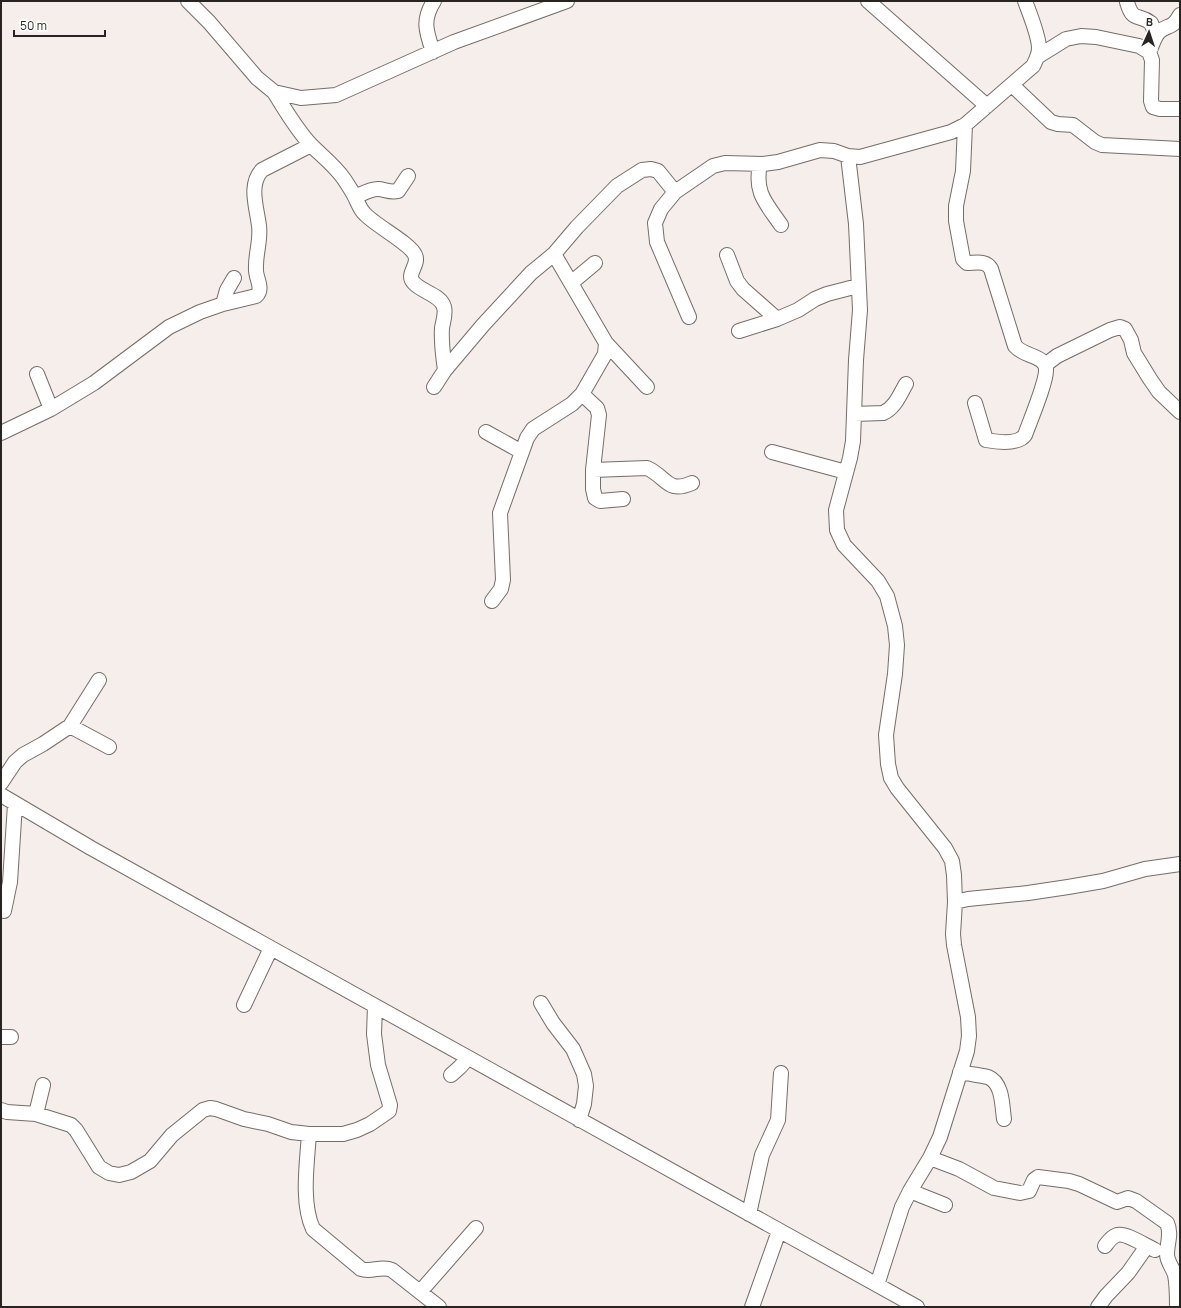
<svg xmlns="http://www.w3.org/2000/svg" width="1181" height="1308" viewBox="0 0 1181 1308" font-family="Manrope,sans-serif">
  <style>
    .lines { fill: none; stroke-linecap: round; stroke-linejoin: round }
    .minor-casing { stroke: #746d69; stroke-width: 16 }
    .minor { stroke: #fff; stroke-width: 14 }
  </style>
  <rect width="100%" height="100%" fill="#f6eeea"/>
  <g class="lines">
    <g class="minor-casing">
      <path id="minor" d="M 188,1 L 209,22 L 257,78 L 274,92 L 301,98 L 336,95 L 454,42 L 567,1
        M 868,1 L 987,106
        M 1127,2 C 1133,23 1138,13 1151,23 L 1156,35
        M 433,52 C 426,31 422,20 434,1
        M 1149,52 C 1152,46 1154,37 1159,32 C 1167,24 1172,30 1180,15
        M 1037,57 L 1066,39 L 1081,36 L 1096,37 L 1139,46 L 1149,52 L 1152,60 L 1151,101 L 1153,107 L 1160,109 L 1180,109
        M 1012,85 L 1051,122 L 1058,124 L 1073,125 L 1095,142 L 1102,145 L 1180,149
        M 274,92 C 286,111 296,129 311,145 C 322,156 335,166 344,179 C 348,185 352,191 355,197 C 358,203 360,209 364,213 C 374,225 410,243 415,255 C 420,265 405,274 414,283 C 422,292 441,295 444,307 C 446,313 443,322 442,328 C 441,343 443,356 445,370
        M 965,125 L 963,171 L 956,206 L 956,221 L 963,259 L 967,263 C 976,263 986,260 991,269 L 1015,346 C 1023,355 1033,354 1042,361 C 1044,363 1046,366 1046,369 C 1047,381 1030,421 1025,435 C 1018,445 997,442 986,440 L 975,403
        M 848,156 L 856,224 L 860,310 L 856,360 L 853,441 L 850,458 L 836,510 L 837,530 L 844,545 L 878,581 L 887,596 L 895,626 L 897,645 L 895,674 L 886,735 L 888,764 L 891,778 L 897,788 L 945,848 L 952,861 L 954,875 L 955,902 L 953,934 L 954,945 L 968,1017 L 969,1036 L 967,1051 L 940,1137 L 930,1158 L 910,1191 L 902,1207 L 877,1285
        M 760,164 C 754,193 766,203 781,225
        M 355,197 C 362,194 370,189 378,189 C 384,189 390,193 398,191 L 408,176
        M 554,254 L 606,343 L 647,387
        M 727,255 L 737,281 L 743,289 L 777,319
        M 571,283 L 595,263
        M 223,304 L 227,290 L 234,278
        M 689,317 L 657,242 L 655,223 L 661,209 L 675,192 L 713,166 L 725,163 L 763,164 L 778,162 L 820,150 L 834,151 L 848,156 L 860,157 L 951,132 L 965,125 L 1033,66 C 1036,60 1039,55 1039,48 C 1039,36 1029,12 1025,1
        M 739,331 L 777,319 L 798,310 L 815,299 L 827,294 L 858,286
        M 1045,365 L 1057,356 L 1110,330 L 1120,327 L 1125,329 L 1131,340 L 1134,353 L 1150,379 L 1159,392 L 1180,412
        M 37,374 L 51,409
        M 434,387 L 445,370 L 483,325 L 531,273 L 554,254 L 577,227 L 617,186 L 642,170 L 651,169 L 658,171 L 675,192
        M 582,394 L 597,408 L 599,415 L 593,470 L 593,489 L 595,498 L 600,501 L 623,499
        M 854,414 L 883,413 C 895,408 900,394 906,384
        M 486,432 L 522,452
        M 1,433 L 51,409 L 94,383 L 169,327 L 200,312 L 223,304 L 256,296 C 264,289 256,279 256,270 C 255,255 261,241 259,226 C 257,208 248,185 262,170 L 311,145
        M 772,452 L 846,472
        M 593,470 L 647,468 C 667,477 667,494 692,483
        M 492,601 L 501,589 L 503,580 L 500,513 L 527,438 L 533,429 L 572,404 L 582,394 L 605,354 L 606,343
        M 70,726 L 109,747
        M 1,783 L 15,762 L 23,755 L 43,744 L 70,726 L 99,680
        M 1,795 L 91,848 L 917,1307
        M 955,902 L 968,899 L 1028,893 L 1068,887 L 1103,881 L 1145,869 L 1180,864
        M 4,911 L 10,882 L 15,804
        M 541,1003 L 553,1023 L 573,1049 L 584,1074 L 586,1086 L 584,1104 L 579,1120
        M 244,1005 L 271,948
        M 1,1037 L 11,1037
        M 960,1072 C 969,1074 979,1075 988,1077 C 1003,1083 1002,1106 1004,1119
        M 451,1075 L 460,1067 L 468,1058
        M 1,1110 L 7,1112 L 36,1114 L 71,1125 L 76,1130 L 99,1167 L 109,1173 L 119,1175 L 131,1172 L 150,1161 L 172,1135 L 203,1110 L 210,1108 L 216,1109 L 244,1119 L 268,1124 L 291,1132 L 309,1134 L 343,1134 L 357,1130 L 370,1124 L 389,1111 L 390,1105 L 378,1065 L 374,1034 L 375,1006
        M 36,1114 L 43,1085
        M 309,1134 C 307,1163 301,1203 313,1229 L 361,1269 C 372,1273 381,1265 392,1270 L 439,1307
        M 930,1158 L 959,1169 L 994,1188 L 1020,1193 L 1029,1191 L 1034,1180 L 1038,1177 L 1069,1181 L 1079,1184 L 1117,1202 L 1128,1198 L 1136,1201 L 1167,1223 C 1172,1234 1167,1243 1167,1254 C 1167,1262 1173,1268 1175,1275 C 1177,1284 1177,1298 1177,1307
        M 910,1191 L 945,1205
        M 749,1214 L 762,1155 L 778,1120 L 781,1073
        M 1105,1246 C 1108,1242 1111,1237 1117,1235 C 1125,1232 1146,1246 1155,1250
        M 420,1292 L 476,1228
        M 752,1307 L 779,1231
        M 1098,1307 L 1106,1296 L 1128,1273 L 1147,1246"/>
    </g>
    <use href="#minor" class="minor"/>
  </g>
  <rect width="1181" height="1308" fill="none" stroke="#272422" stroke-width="4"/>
  <g transform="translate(1149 32) rotate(3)" stroke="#ffffff" stroke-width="3" paint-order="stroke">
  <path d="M0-3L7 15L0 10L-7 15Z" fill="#272422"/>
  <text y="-6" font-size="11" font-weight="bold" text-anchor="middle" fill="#272422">B</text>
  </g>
  <path d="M14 30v6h91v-6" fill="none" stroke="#272422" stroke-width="2"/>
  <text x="20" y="30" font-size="12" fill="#272422" stroke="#ffffff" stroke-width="3" paint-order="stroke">50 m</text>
</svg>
